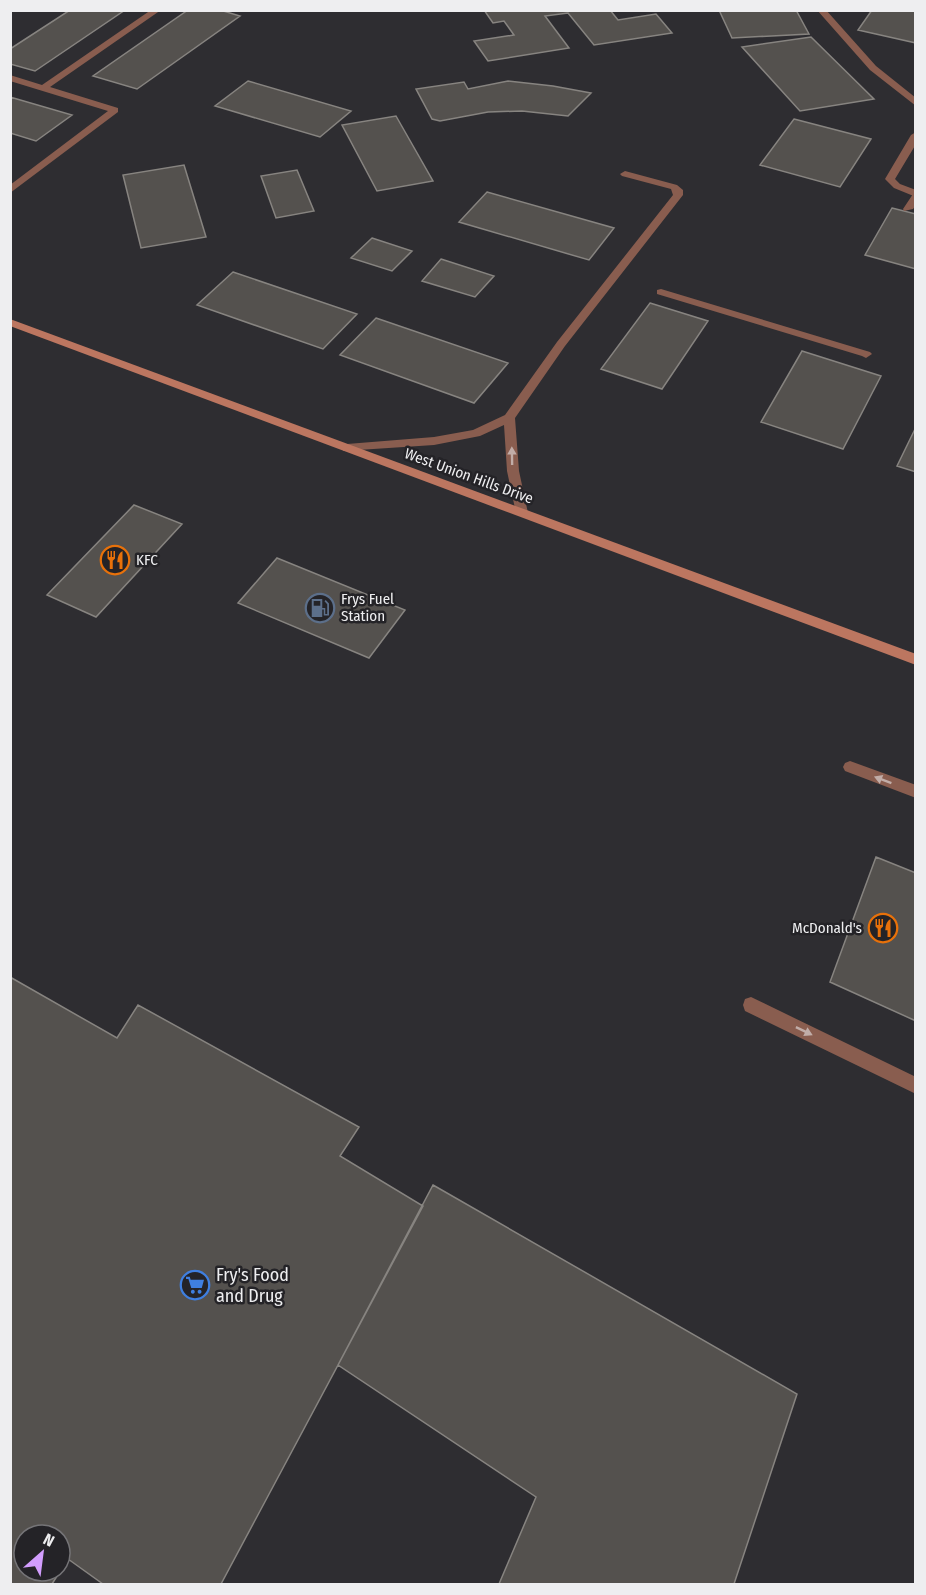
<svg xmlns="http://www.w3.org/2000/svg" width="926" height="1595" viewBox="0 0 926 1595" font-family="'Fira Sans Condensed',sans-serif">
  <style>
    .building { fill: #54514e; stroke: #878480; stroke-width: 1.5; fill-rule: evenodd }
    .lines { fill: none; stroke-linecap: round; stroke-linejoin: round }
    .lane { fill: #895d4f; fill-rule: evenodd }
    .street { fill: #895d4f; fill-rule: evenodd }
    .secondary { fill: #bc7660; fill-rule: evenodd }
    .oneway { fill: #c1ada8 }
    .labels { text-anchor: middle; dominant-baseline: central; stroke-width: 5; stroke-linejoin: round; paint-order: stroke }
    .street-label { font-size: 15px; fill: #eeeef0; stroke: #242327 }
    .poi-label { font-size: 15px; fill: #eeeef0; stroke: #242327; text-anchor: start }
    .near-poi-label { font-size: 18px; fill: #eeeef0; stroke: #242327; text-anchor: start }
  </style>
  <rect width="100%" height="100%" fill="#2e2d31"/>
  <path class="building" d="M 70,10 L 125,10 L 35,71 L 10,64 L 10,49 Z
    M 188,10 L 220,10 L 240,16 L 137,89 L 93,76 Z
    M 484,10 L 610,10 L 618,20 L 656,14 L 672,33 L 594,45 L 568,13 L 545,16 L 569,48 L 488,61 L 474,41 L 514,35 L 504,21 L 493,23 Z
    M 719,10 L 796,10 L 809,34 L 732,38 Z
    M 872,10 L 916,10 L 916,43 L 858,30 Z
    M 811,37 L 874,99 L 800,111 L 742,47 Z
    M 248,81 L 351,111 L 320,137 L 215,106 Z
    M 508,81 L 553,86 L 591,93 L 568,116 L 522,111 L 488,112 L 440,121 L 432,119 L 416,89 L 464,82 L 468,89 Z
    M 10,97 L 72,115 L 36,141 L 10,133 Z
    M 396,116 L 433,181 L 377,191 L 342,125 Z
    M 794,119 L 871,139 L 840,187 L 760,165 Z
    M 184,165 L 206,237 L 141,248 L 123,175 Z
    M 297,170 L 314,211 L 276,218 L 261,176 Z
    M 487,192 L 614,228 L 589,260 L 459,222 Z
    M 892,208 L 916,214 L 916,269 L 865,255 Z
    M 372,238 L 412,251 L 392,271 L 351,258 Z
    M 441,259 L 494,276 L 475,297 L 422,281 Z
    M 233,272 L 357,314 L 323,349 L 197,305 Z
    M 650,303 L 708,321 L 662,389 L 601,369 Z
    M 376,318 L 508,363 L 474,403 L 340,355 Z
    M 802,351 L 881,376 L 843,449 L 761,422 Z
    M 916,427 L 916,472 L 897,466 Z
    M 134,505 L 182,524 L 96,617 L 47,595 Z
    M 277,558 L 405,610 L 369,658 L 238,603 Z
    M 876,857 L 916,873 L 916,1021 L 830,982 Z
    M 10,977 L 117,1038 L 138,1005 L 359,1127 L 340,1156 L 423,1206 L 221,1584 L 103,1584 L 68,1559 L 52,1584 L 10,1584 ZM 24,1535 L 60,1535 L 60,1571 L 24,1571 Z
    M 433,1185 L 797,1394 L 734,1584 L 499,1584 L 536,1497 L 338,1365 Z"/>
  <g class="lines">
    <path class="lane" d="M 625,171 L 677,185 L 683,190 L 683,195 L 565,346 L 515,418 L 519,471 L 528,513 L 526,516 L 522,517 L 516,513 L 507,471 L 504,425 L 480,436 L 434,445 L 343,451 L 343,445 L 347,444 L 434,437 L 473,430 L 505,415 L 557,342 L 673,195 L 671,189 L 622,176 L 620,174 Z
      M 916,193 L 916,205 L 913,209 L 904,211 L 903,209 L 913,194 Z
      M 661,289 L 870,352 L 872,354 L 866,358 L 862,356 L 657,294 L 657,290 Z
      M 850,761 L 916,785 L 916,798 L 845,771 L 843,767 L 845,763 Z
      M 751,997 L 916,1077 L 916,1094 L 745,1011 L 743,1005 L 745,999 Z"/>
    <path class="street" d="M 151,10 L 161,10 L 50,87 L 118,108 L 118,112 L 10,193 L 10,185 L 108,111 L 10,81 L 10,75 L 42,85 Z
      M 817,10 L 826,10 L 876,66 L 916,98 L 916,106 L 870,70 Z
      M 916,132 L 916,144 L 895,179 L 900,184 L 916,190 L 916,197 L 894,188 L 885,179 L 911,135 Z"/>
    <path class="secondary" d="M 10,319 L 916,654 L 916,665 L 10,326 Z"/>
  </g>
  <defs><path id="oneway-solid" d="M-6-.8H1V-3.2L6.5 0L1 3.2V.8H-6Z" transform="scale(1.5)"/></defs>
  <g class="oneway">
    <use href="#oneway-solid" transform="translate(512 456) rotate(-91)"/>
    <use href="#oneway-solid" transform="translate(883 780) rotate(-159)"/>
    <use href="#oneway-solid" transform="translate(804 1031) rotate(26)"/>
  </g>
  <defs>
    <g id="restaurant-ring" transform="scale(1.5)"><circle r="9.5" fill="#242327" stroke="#e8710a" stroke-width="1.5"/><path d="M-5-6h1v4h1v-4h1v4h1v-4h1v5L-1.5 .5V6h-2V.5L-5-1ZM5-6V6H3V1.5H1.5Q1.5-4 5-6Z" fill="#e8710a"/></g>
    <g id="fuel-ring" transform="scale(1.5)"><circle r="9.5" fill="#242327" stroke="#5c6f8a" stroke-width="1.5"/><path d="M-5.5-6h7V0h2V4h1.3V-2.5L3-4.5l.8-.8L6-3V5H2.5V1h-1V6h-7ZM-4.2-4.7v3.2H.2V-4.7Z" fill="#5c6f8a"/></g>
    <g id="supermarket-ring" transform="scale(1.5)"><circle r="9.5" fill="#242327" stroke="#3f7fe0" stroke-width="1.5"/><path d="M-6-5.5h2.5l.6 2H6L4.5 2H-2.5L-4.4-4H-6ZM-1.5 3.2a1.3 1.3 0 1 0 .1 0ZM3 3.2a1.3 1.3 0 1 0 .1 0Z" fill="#3f7fe0"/></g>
  </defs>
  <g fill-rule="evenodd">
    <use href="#restaurant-ring" x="115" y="560"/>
    <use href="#fuel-ring" x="320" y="608"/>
    <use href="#restaurant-ring" x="883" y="928"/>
    <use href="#supermarket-ring" x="195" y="1285"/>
  </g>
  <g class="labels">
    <g class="street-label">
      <text transform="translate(469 476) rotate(20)">West Union Hills Drive</text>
    </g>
    <g class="poi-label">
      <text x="136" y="560">KFC</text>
      <text x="341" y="599">Frys Fuel<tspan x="341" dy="17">Station</tspan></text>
      <text x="862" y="928" text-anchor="end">McDonald's</text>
    </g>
    <g class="near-poi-label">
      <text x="216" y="1275">Fry's Food<tspan x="216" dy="21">and Drug</tspan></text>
    </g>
  </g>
  <rect width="926" height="1595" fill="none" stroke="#eeeef0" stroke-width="24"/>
  <g transform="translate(42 1553) rotate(28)"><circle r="28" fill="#242327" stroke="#757477" stroke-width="1.5"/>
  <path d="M0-4.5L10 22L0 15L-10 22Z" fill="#d29dfd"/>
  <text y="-9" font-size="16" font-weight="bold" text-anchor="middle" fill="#eeeef0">N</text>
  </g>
</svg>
